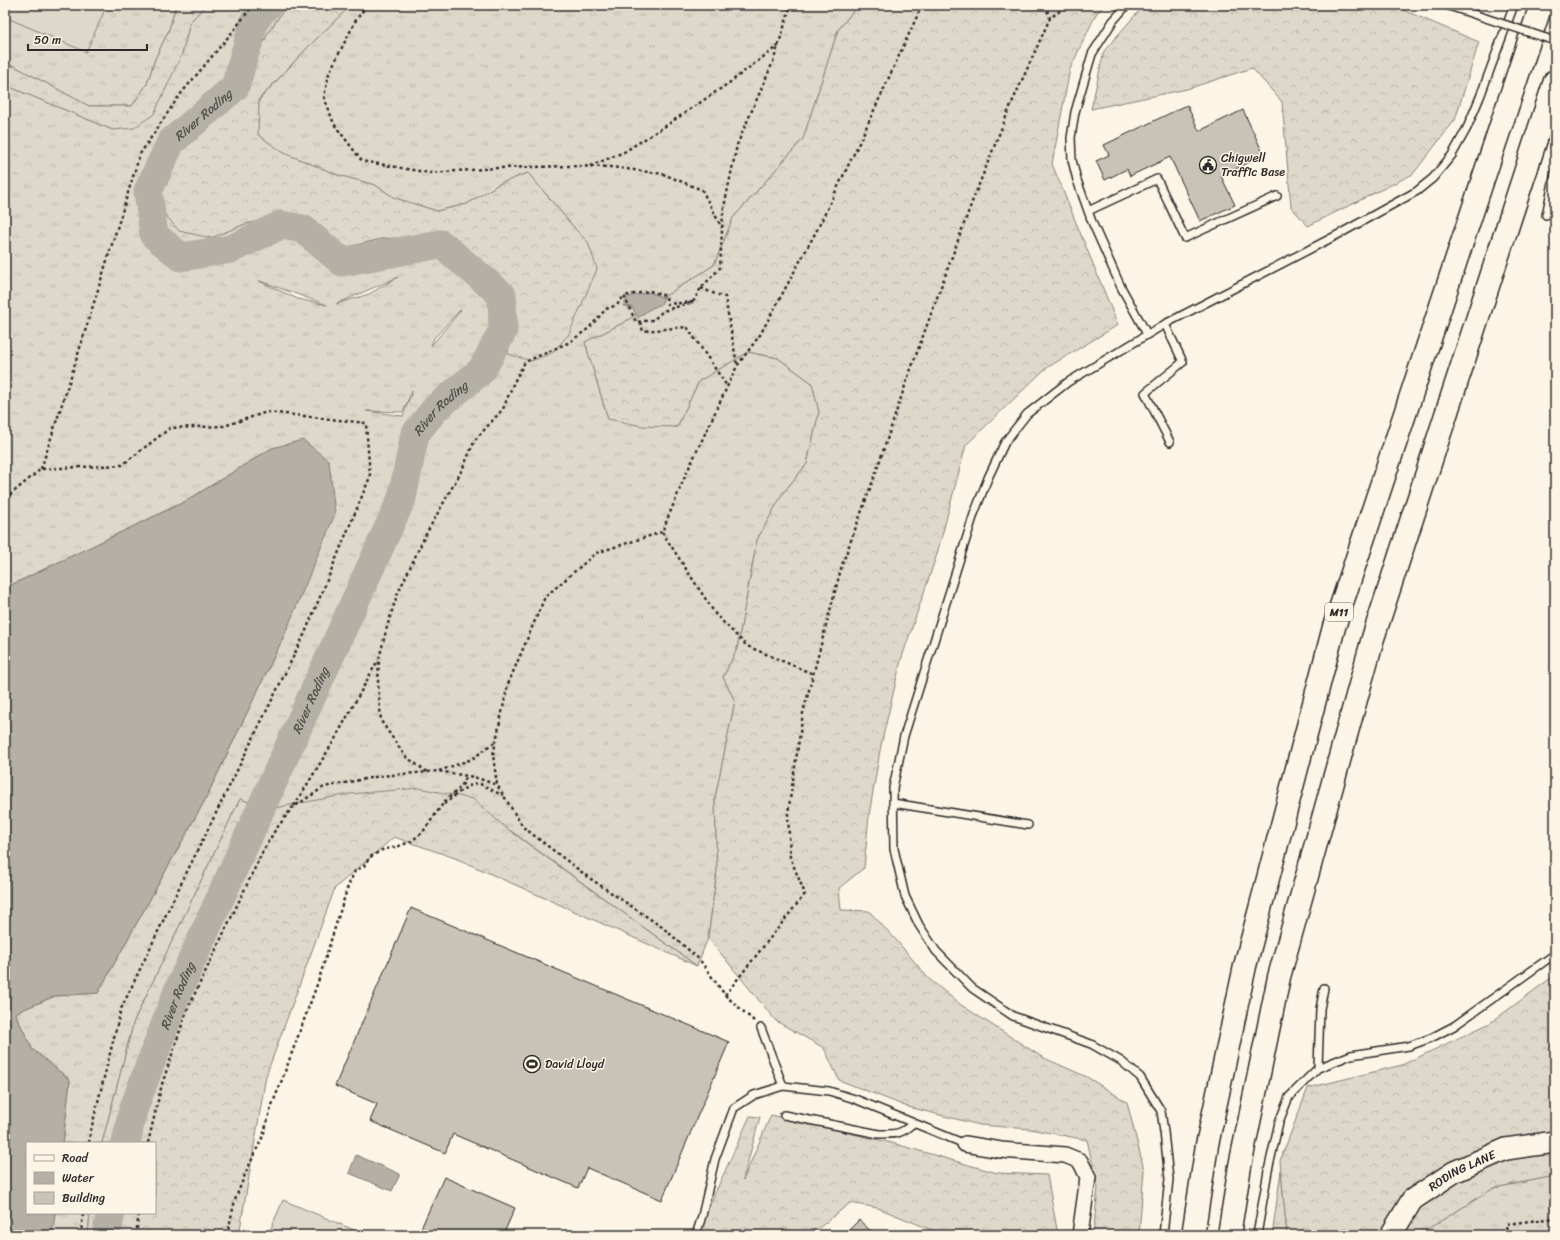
<svg xmlns="http://www.w3.org/2000/svg" width="1560" height="1240" viewBox="0 0 1560 1240" font-family="Sriracha,sans-serif">
  <style>
    .grass { fill: url(#grass-tufts); stroke: #84827a; fill-rule: evenodd }
    .forest { fill: url(#forest-crowns); stroke: #84827a }
    .pitch { fill: #ded8ca; stroke: #84827a }
    .water { fill: #b4b0a5; stroke: #7d7b74 }
    .lines { fill: none; stroke-linecap: round; stroke-linejoin: round }
    .river { stroke: #b4b0a5; stroke-width: 29 }
    .building { fill: #c8c3b7; stroke: #2b2b2b }
    .lane-casing { stroke: #2b2b2b; stroke-width: 10 }
    .street-casing { stroke: #2b2b2b; stroke-width: 18 }
    .secondary-casing { stroke: #2b2b2b; stroke-width: 24 }
    .highway-casing { stroke: #2b2b2b; stroke-width: 25 }
    .path { stroke: #2b2b2b; stroke-width: 2.5; stroke-dasharray: 3 3; stroke-linecap: butt }
    .lane { stroke: #fcf5e5; stroke-width: 7 }
    .street { stroke: #fcf5e5; stroke-width: 15 }
    .secondary { stroke: #fcf5e5; stroke-width: 21 }
    .highway { stroke: #fcf5e5; stroke-width: 22 }
    .lane-bridge-casing { stroke: #2b2b2b; stroke-width: 10; stroke-linecap: butt }
    .lane-bridge { stroke: #fcf5e5; stroke-width: 7 }
    .labels { text-anchor: middle; dominant-baseline: central; stroke-width: 3; stroke-linejoin: round; paint-order: stroke }
    .shield { fill: #fcf5e5; stroke: #6a6863; stroke-width: 1 }
    .shield-label { font-size: 11px; font-weight: bold; fill: #2b2b2b }
    .poi-label { font-size: 12px; fill: #2b2b2b; stroke: #fcf5e5; text-anchor: start }
    .street-label { font-size: 12px; fill: #2b2b2b; stroke: #fcf5e5 }
    .water-label { font-size: 13px; font-style: italic; fill: #545350; stroke: #fcf5e5 }
  </style>
  <defs>
    <pattern id="grass-tufts" width="24" height="20" patternUnits="userSpaceOnUse"><rect width="24" height="20" fill="#ded8ca"/><path d="M3 7l-1-3M5 7V3M7 7l1-3M15 17l-1-3M17 17v-4M19 17l1-3" fill="none" stroke="#bfbaae"/></pattern>
    <pattern id="forest-crowns" width="20" height="18" patternUnits="userSpaceOnUse"><rect width="20" height="18" fill="#ded8ca"/><path d="M2 6a3 3 0 1 1 6 0M12 15a3 3 0 1 1 6 0" fill="none" stroke="#bfbaae"/></pattern>
  </defs>
  <rect width="100%" height="100%" fill="#fcf5e5"/>
  <filter id="ink" filterUnits="userSpaceOnUse"><feTurbulence type="fractalNoise" baseFrequency=".025" numOctaves="2"/><feDisplacementMap in="SourceGraphic" scale="8" xChannelSelector="R" yChannelSelector="G"/><feConvolveMatrix kernelMatrix="1 2 1 2 8 2 1 2 1" color-interpolation-filters="sRGB"/></filter>
  <g filter="url(#ink)">
    <path class="grass" d="M 5,5 L 176,5 L 169,30 L 155,59 L 147,84 L 132,106 L 89,106 L 16,67 L 5,63 Z
      M 206,5 L 287,5 L 268,33 L 238,97 L 212,118 L 170,179 L 157,205 L 210,238 L 245,224 L 279,217 L 298,218 L 321,233 L 348,247 L 381,239 L 425,236 L 454,236 L 507,290 L 588,242 L 576,230 L 528,173 L 499,184 L 467,204 L 437,211 L 395,198 L 375,185 L 338,175 L 284,153 L 257,135 L 259,100 L 309,46 L 347,9 L 348,5 L 858,5 L 838,30 L 803,139 L 733,218 L 714,265 L 623,323 L 585,342 L 608,419 L 677,427 L 699,381 L 748,352 L 778,358 L 812,383 L 819,412 L 807,464 L 783,493 L 757,540 L 737,649 L 723,677 L 735,701 L 715,798 L 717,871 L 708,938 L 697,966 L 511,831 L 278,807 L 269,809 L 240,799 L 134,1021 L 102,1143 L 63,1143 L 70,1080 L 32,1049 L 15,1013 L 55,996 L 98,993 L 205,800 L 284,636 L 272,448 L 186,501 L 5,588 L 5,85 L 113,130 L 182,54 L 190,22 ZM 398,277 L 369,294 L 336,304 ZM 259,281 L 260,281 L 327,305 L 298,299 ZM 460,310 L 461,310 L 431,346 L 434,338 ZM 412,391 L 403,416 L 366,411 L 403,412 Z
      M 1281,1171 L 1287,1235 L 1272,1235 Z
      M 1555,1176 L 1555,1235 L 1418,1235 L 1494,1188 Z
      M 55,1213 L 90,1213 L 88,1235 L 52,1235 Z"/>
    <path class="forest" d="M 176,5 L 206,5 L 190,22 L 182,54 L 154,114 L 134,128 L 113,130 L 5,85 L 5,63 L 16,67 L 89,106 L 132,106 L 147,84 L 155,59 L 169,30 Z
      M 287,5 L 348,5 L 347,9 L 309,46 L 259,99 L 258,135 L 284,153 L 338,175 L 375,185 L 395,198 L 437,211 L 467,204 L 499,184 L 528,173 L 576,230 L 588,242 L 597,269 L 569,334 L 552,353 L 531,361 L 508,354 L 512,324 L 506,290 L 454,236 L 425,236 L 381,239 L 347,247 L 321,233 L 298,218 L 279,217 L 245,224 L 211,238 L 179,231 L 157,205 L 182,149 L 212,118 L 238,97 L 268,33 Z
      M 858,5 L 1105,5 L 1096,14 L 1070,69 L 1052,164 L 1118,325 L 1045,369 L 966,445 L 937,554 L 901,660 L 881,745 L 869,815 L 864,868 L 839,888 L 841,910 L 869,911 L 897,941 L 928,978 L 961,1005 L 1042,1057 L 1087,1077 L 1127,1102 L 1144,1170 L 1139,1235 L 1093,1235 L 1098,1188 L 1087,1140 L 1030,1129 L 980,1125 L 944,1116 L 905,1106 L 839,1080 L 824,1048 L 776,1021 L 708,938 L 717,871 L 715,798 L 735,701 L 723,677 L 737,649 L 757,540 L 783,493 L 807,464 L 819,412 L 812,383 L 778,358 L 748,352 L 699,381 L 677,427 L 642,426 L 608,419 L 585,342 L 623,323 L 714,265 L 733,218 L 803,139 L 838,30 Z
      M 1144,5 L 1391,5 L 1479,42 L 1455,120 L 1413,174 L 1308,226 L 1291,207 L 1282,102 L 1252,68 L 1187,89 L 1091,109 L 1104,51 Z
      M 419,788 L 473,799 L 506,828 L 697,966 L 455,858 L 394,837 L 335,888 L 266,1076 L 239,1235 L 88,1235 L 90,1213 L 155,1213 L 155,1143 L 102,1143 L 134,1021 L 240,799 L 269,809 L 350,794 Z
      M 1555,975 L 1555,1176 L 1494,1188 L 1418,1235 L 1287,1235 L 1280,1161 L 1308,1088 L 1402,1065 L 1490,1023 Z
      M 771,1115 L 892,1143 L 997,1173 L 1047,1175 L 1058,1235 L 944,1235 L 878,1208 L 850,1203 L 810,1235 L 696,1235 L 750,1116 L 760,1117 L 743,1180 Z"/>
    <path class="pitch" d="M 5,5 L 107,5 L 86,52 L 5,17 Z
      M 283,1200 L 366,1235 L 268,1235 Z"/>
    <path class="water" d="M 649,292 L 664,298 L 661,304 L 648,310 L 638,318 L 632,307 L 623,306 L 628,297 Z
      M 303,440 L 329,461 L 335,514 L 284,636 L 205,800 L 98,993 L 55,996 L 15,1013 L 32,1049 L 70,1080 L 63,1143 L 27,1143 L 27,1213 L 55,1213 L 52,1235 L 5,1235 L 5,588 L 186,501 L 272,448 Z
      M 356,1155 L 400,1174 L 392,1191 L 349,1173 Z"/>
    <g class="lines">
      <g class="river">
        <path id="s1" d="M 126,1143 L 133,1110 L 177,993 L 402,498 L 415,434 L 436,408 L 482,370 L 503,330 L 502,295 L 441,244 L 342,262 L 303,229 L 281,225 L 231,249 L 181,257 L 154,235 L 148,191 L 171,142 L 235,87 L 255,19 L 268,5"/>
        <path d="M 106,1235 L 111,1213"/>
      </g>
    </g>
    <path class="building" d="M 1187,105 L 1199,131 L 1243,110 L 1264,155 L 1221,176 L 1235,205 L 1200,221 L 1170,157 L 1130,176 L 1127,169 L 1105,180 L 1096,161 L 1109,155 L 1104,145 Z
      M 411,908 L 729,1042 L 662,1200 L 587,1168 L 578,1188 L 453,1134 L 445,1153 L 370,1121 L 377,1104 L 335,1086 Z
      M 444,1177 L 515,1208 L 503,1235 L 418,1235 Z
      M 859,1220 L 875,1235 L 844,1235 Z"/>
    <g class="lines">
      <g class="lane-casing">
        <path id="lane" d="M 1127,5 L 1113,21 L 1092,54 L 1075,112 L 1071,138 L 1072,160 L 1077,180 L 1092,222 L 1121,287 L 1147,334
          M 1088,211 L 1157,179 L 1185,238 L 1277,196
          M 1546,215 L 1555,173
          M 1165,324 L 1183,362 L 1145,393 L 1170,442
          M 893,803 L 1028,825
          M 761,1028 L 783,1086
          M 1318,1068 L 1320,1009 L 1324,988
          M 784,1115 L 879,1134 C 895,1134 901,1135 913,1123
          M 696,1235 L 702,1216 L 715,1159 L 734,1108 L 754,1095 L 783,1086 L 829,1091 L 855,1099 L 965,1144
          M 1163,1235 L 1169,1179 L 1164,1132 L 1161,1111 L 1140,1077 L 1121,1061 L 1091,1044 L 1013,1016 L 972,988 L 936,951 L 919,925 L 905,896 L 894,849 L 893,788 L 904,736 L 974,514 L 988,478 L 1005,442 L 1027,414 L 1068,382 L 1165,324 L 1341,233 L 1417,191 L 1433,178 L 1452,155 L 1467,128 L 1480,97 L 1514,5
          M 1257,1235 L 1268,1171 L 1279,1122 L 1289,1097 L 1318,1068 L 1351,1055 L 1409,1046 L 1431,1038 L 1454,1026 L 1555,954"/>
      </g>
      <g class="street-casing">
        <path id="street" d="M 965,1144 L 1001,1150 L 1065,1155 L 1080,1161 L 1088,1177 L 1080,1235"/>
      </g>
      <g class="secondary-casing">
        <g id="secondary">
          <path id="s2" d="M 1391,1235 L 1412,1200 L 1454,1172 L 1506,1149 L 1555,1142"/>
        </g>
      </g>
      <g class="highway-casing">
        <path id="highway" d="M 1193,1235 L 1207,1145 L 1245,966 L 1334,627 L 1541,5
          M 1229,1235 L 1240,1166 L 1279,977 L 1373,638 L 1555,81"/>
      </g>
      <path class="path" d="M 367,5 L 356,20 L 329,73 L 324,97 L 334,124 L 362,161 L 430,173 L 497,168 L 569,166 L 612,167 L 663,174 L 702,190 L 722,228
        M 1045,5 L 1050,18
        M 590,166 L 624,152 L 667,125 L 729,83 L 779,45
        M 701,288 L 715,294 L 725,297 L 737,365
        M 693,302 L 667,304 L 666,296 L 650,291 L 624,296 L 636,322 L 653,320 L 663,311 L 693,302 L 701,288 L 720,268 L 723,212 L 737,145 L 773,62 L 791,5
        M 640,322 L 643,331 L 687,327 L 727,386
        M 41,469 L 74,367 L 140,154 L 179,96 L 234,30 L 253,5
        M 5,499 L 41,469 L 122,465 L 170,428 L 224,426 L 267,412 L 366,423 L 370,477 L 305,633 L 174,898 L 121,1009 L 90,1134 L 89,1143
        M 662,532 L 716,615 L 747,646 L 813,674
        M 439,771 L 472,759 L 495,742
        M 427,772 L 405,756 L 381,721 L 378,683 L 379,659 L 387,627 L 397,595 L 425,536 L 463,468 L 475,440 L 503,409 L 514,382 L 525,362 L 570,342 L 589,328 L 606,309 L 617,305 L 624,296
        M 444,804 C 453,798 468,782 480,784 C 486,786 496,793 503,795
        M 294,806 L 335,739 L 378,660
        M 725,995 L 805,894 L 790,857 L 788,813 L 803,713 L 842,565 L 875,475 L 908,377 L 972,202 L 1010,107 L 1050,18 L 1068,5
        M 754,1021 L 725,995 L 699,959 L 662,927 L 588,877 L 523,827 L 497,785 L 493,755 L 508,684 L 545,597 L 596,553 L 662,532 L 686,474 L 737,366 L 760,335 L 818,228 L 860,141 L 919,12 L 924,5
        M 148,1143 L 162,1084 L 187,1010 L 263,851 L 274,832 L 292,808 L 324,787 L 380,776 L 438,771 L 474,777 L 497,785
        M 81,1235 L 83,1213
        M 136,1235 L 139,1213
        M 227,1235 L 235,1200 L 246,1172 L 263,1136 L 272,1105 L 280,1085 L 318,982 L 348,886 L 355,871 L 364,866 L 370,857 L 382,850 L 399,846 L 410,842 L 422,833 L 445,801 L 461,787 L 467,776
        M 1507,1235 L 1506,1224 L 1555,1218"/>
      <use href="#lane" class="lane"/>
      <use href="#street" class="street"/>
      <use href="#secondary" class="secondary"/>
      <use href="#highway" class="highway"/>
      <g class="lane-bridge-casing">
        <path id="lane-bridge" d="M 1446,5 L 1555,41"/>
      </g>
      <use href="#lane-bridge" class="lane-bridge"/>
    </g>
  </g>
  <defs>
    <g id="civic-ring" transform="scale(0.9)"><circle r="9.5" fill="#fcf5e5" stroke="#2b2b2b" stroke-width="1.5"/><path d="M-.6-6.5H3V-4.5H.6V-3L4-1V1h2V6H-6V1h2V-1L-.6-3ZM-1.2 2.5V6h2.4V2.5Z" fill="#2b2b2b"/></g>
    <g id="stadium-ring" transform="scale(0.9)"><circle r="9.5" fill="#fcf5e5" stroke="#2b2b2b" stroke-width="1.5"/><path d="M0-5a6.5 5 0 1 0 0 10a6.5 5 0 1 0 0-10ZM-3.5-1.8h7v3.6h-7Z" fill="#2b2b2b"/></g>
  </defs>
  <g fill-rule="evenodd">
    <use href="#civic-ring" x="1208" y="165"/>
    <use href="#stadium-ring" x="532" y="1064"/>
  </g>
  <g class="labels">
    <rect class="shield" x="1325" y="603" width="28" height="18" rx="3"/>
    <g class="shield-label">
      <text x="1339" y="612">M11</text>
    </g>
    <g class="poi-label">
      <text x="1221" y="158">Chigwell<tspan x="1221" dy="14">Traffic Base</tspan></text>
      <text x="545" y="1064">David Lloyd</text>
    </g>
    <g class="street-label">
      <text stroke="none"><textPath href="#s2" startOffset="99">RODING LANE</textPath></text>
    </g>
    <g class="water-label">
      <text stroke="none"><textPath href="#s1" startOffset="1476">River Roding</textPath></text>
      <text stroke="none"><textPath href="#s1" startOffset="804">River Roding</textPath></text>
      <text stroke="none"><textPath href="#s1" startOffset="480">River Roding</textPath></text>
      <text stroke="none"><textPath href="#s1" startOffset="156">River Roding</textPath></text>
    </g>
  </g>
  <rect width="1560" height="1240" fill="none" stroke="#fcf5e5" stroke-width="20"/>
  <rect x="10" y="10" width="1540" height="1220" fill="none" stroke="#2b2b2b" stroke-width="1.5" filter="url(#ink)"/>
  <rect x="26" y="1142" width="130" height="72" fill="#fcf5e5" stroke="#a8a49b"/>
  <rect x="34" y="1155" width="20" height="6" fill="#fcf5e5" stroke="#a8a49b"/>
  <text x="62" y="1162" font-size="12" fill="#2b2b2b">Road</text>
  <rect x="34" y="1172" width="20" height="12" fill="#b4b0a5" stroke="#a8a49b"/>
  <text x="62" y="1182" font-size="12" fill="#2b2b2b">Water</text>
  <rect x="34" y="1192" width="20" height="12" fill="#c8c3b7" stroke="#a8a49b"/>
  <text x="62" y="1202" font-size="12" fill="#2b2b2b">Building</text>
  <path d="M28 44v6h119v-6" fill="none" stroke="#2b2b2b" stroke-width="2"/>
  <text x="34" y="44" font-size="12" fill="#2b2b2b" stroke="#fcf5e5" stroke-width="3" paint-order="stroke">50 m</text>
</svg>
